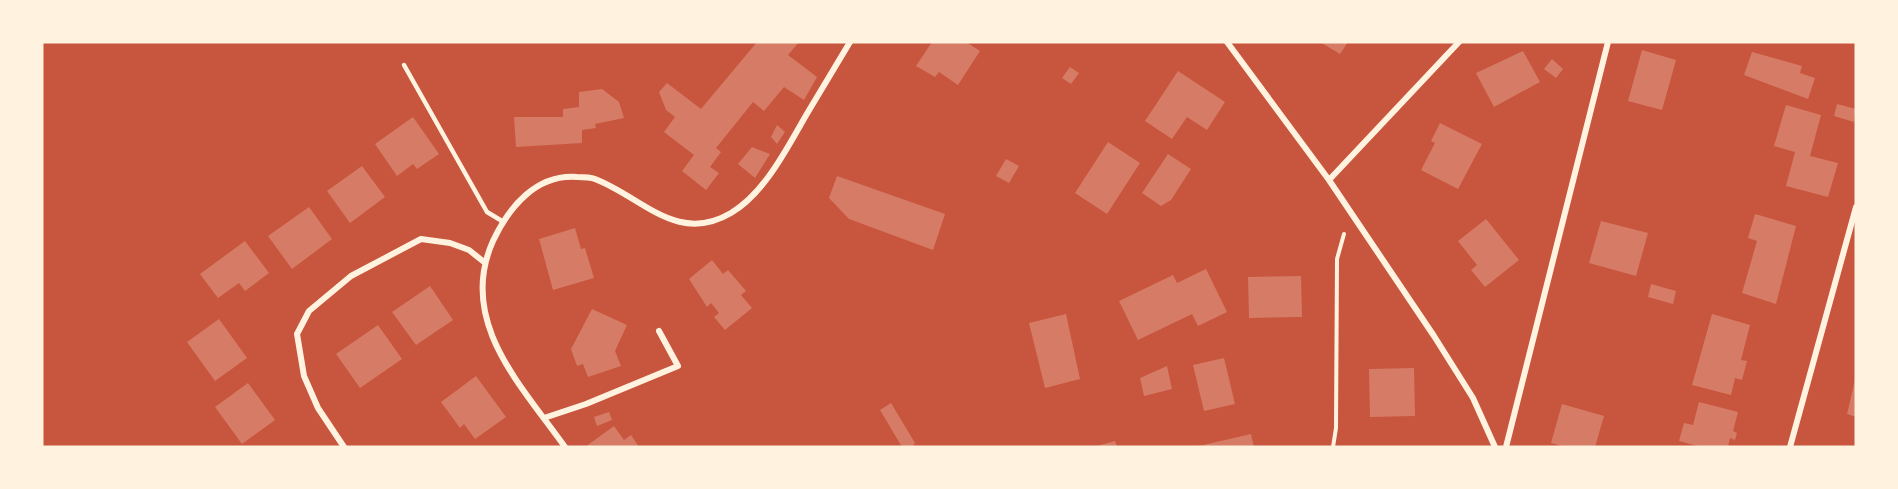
<svg xmlns="http://www.w3.org/2000/svg" width="1898" height="489" viewBox="0 0 1898 489" font-family="Ubuntu,sans-serif">
  <style>
    .building { fill: #d67c66 }
    .lines { fill: none; stroke-linecap: round; stroke-linejoin: round }
    .path { stroke: #fff3e0; stroke-width: 4 }
    .service { stroke: #fff3e0; stroke-width: 4.5 }
    .minor { stroke: #fff3e0; stroke-width: 6 }
  </style>
  <rect width="100%" height="100%" fill="#c8553d"/>
  <path class="building" d="M 757,42 L 799,42 L 788,55 L 817,77 L 804,100 L 784,87 L 764,111 L 753,102 L 716,148 L 721,152 L 710,167 L 719,173 L 706,190 L 682,171 L 694,155 L 664,132 L 675,117 L 666,110 L 659,92 L 667,83 L 701,109 Z
    M 932,42 L 966,42 L 980,51 L 958,85 L 939,72 L 935,77 L 916,66 Z
    M 1320,42 L 1348,42 L 1340,54 Z
    M 1642,50 L 1676,60 L 1662,110 L 1628,101 Z
    M 1523,51 L 1540,82 L 1494,107 L 1476,73 Z
    M 1752,52 L 1802,66 L 1800,73 L 1815,78 L 1808,99 L 1744,75 Z
    M 1552,59 L 1563,69 L 1556,78 L 1544,69 Z
    M 1070,67 L 1079,73 L 1071,84 L 1062,78 Z
    M 1178,71 L 1225,102 L 1207,130 L 1187,117 L 1172,139 L 1145,121 Z
    M 602,89 L 619,102 L 624,118 L 595,124 L 596,128 L 582,130 L 582,143 L 516,147 L 514,117 L 563,117 L 563,109 L 579,107 L 579,92 Z
    M 1837,104 L 1856,109 L 1854,122 L 1834,116 Z
    M 1786,105 L 1821,115 L 1810,156 L 1838,163 L 1828,197 L 1786,186 L 1795,152 L 1774,146 Z
    M 413,117 L 439,154 L 417,169 L 413,164 L 397,176 L 375,144 Z
    M 1440,123 L 1482,144 L 1458,189 L 1421,170 L 1435,143 L 1431,141 Z
    M 777,125 L 785,132 L 777,144 L 771,137 Z
    M 1108,142 L 1140,163 L 1107,214 L 1075,193 Z
    M 752,147 L 770,154 L 755,178 L 738,164 Z
    M 1168,154 L 1191,169 L 1171,200 L 1161,206 L 1142,193 Z
    M 1006,159 L 1019,166 L 1009,183 L 996,176 Z
    M 362,166 L 385,197 L 350,223 L 327,191 Z
    M 837,176 L 945,214 L 933,250 L 849,219 L 829,198 Z
    M 309,207 L 332,239 L 292,269 L 268,236 Z
    M 1755,214 L 1796,226 L 1776,304 L 1742,293 L 1757,241 L 1748,238 Z
    M 1486,219 L 1519,260 L 1485,287 L 1471,270 L 1477,265 L 1458,241 Z
    M 1601,221 L 1648,233 L 1636,276 L 1589,263 Z
    M 575,228 L 581,249 L 585,248 L 594,278 L 553,290 L 539,239 Z
    M 245,241 L 269,273 L 245,291 L 239,283 L 218,298 L 200,274 Z
    M 712,260 L 723,274 L 728,270 L 746,291 L 741,295 L 752,308 L 725,330 L 714,317 L 719,313 L 711,303 L 707,307 L 689,279 Z
    M 1206,269 L 1227,312 L 1198,326 L 1192,314 L 1138,340 L 1119,301 L 1173,275 L 1177,283 Z
    M 1301,276 L 1302,317 L 1249,318 L 1248,277 Z
    M 1651,284 L 1676,291 L 1673,304 L 1648,297 Z
    M 430,286 L 453,320 L 416,345 L 392,312 Z
    M 592,309 L 627,325 L 615,351 L 621,366 L 588,377 L 583,364 L 577,366 L 571,349 Z
    M 1066,314 L 1080,379 L 1045,388 L 1029,323 Z
    M 1712,314 L 1750,325 L 1741,360 L 1747,361 L 1742,380 L 1735,378 L 1731,395 L 1692,385 Z
    M 219,319 L 247,358 L 215,381 L 187,342 Z
    M 378,325 L 402,359 L 360,388 L 336,354 Z
    M 1224,358 L 1235,404 L 1204,411 L 1193,365 Z
    M 1167,366 L 1172,389 L 1144,396 L 1140,378 Z
    M 1414,368 L 1415,416 L 1370,417 L 1369,369 Z
    M 476,376 L 506,417 L 475,439 L 464,424 L 460,428 L 441,402 Z
    M 1855,380 L 1856,380 L 1856,417 L 1847,414 Z
    M 248,383 L 275,420 L 242,444 L 215,407 Z
    M 1699,402 L 1738,412 L 1733,431 L 1737,433 L 1735,440 L 1730,438 L 1728,447 L 1701,447 L 1679,441 L 1684,423 L 1693,425 Z
    M 891,403 L 915,443 L 912,447 L 902,447 L 880,410 Z
    M 1562,404 L 1604,416 L 1595,447 L 1566,447 L 1551,443 Z
    M 609,412 L 612,420 L 597,426 L 594,417 Z
    M 614,426 L 624,440 L 631,435 L 639,447 L 585,447 Z
    M 1251,434 L 1254,447 L 1199,447 L 1199,446 Z
    M 1115,441 L 1117,447 L 1097,447 L 1097,446 Z"/>
  <g class="lines">
    <path class="path" d="M 1333,447 L 1336,428 L 1337,259 L 1344,234"/>
    <path class="service" d="M 404,65 L 487,212 L 502,221"/>
    <path class="minor" d="M 1227,42 L 1329,180 L 1434,336 L 1473,398 L 1495,447
      M 1329,180 L 1459,42
      M 544,418 L 586,404 L 678,366 L 659,331
      M 344,447 L 318,408 L 304,376 L 297,334 L 309,311 L 351,276 L 421,239 L 450,243 L 469,250 L 484,262
      M 565,447 C 521,385 457,321 493,241 C 509,207 536,174 577,177 C 583,177 590,177 595,179 C 642,197 677,245 731,213 C 766,192 788,146 808,112 C 822,89 836,65 850,42
      M 1506,447 L 1608,42
      M 1790,447 L 1856,207"/>
  </g>
  <rect width="1898" height="489" fill="none" stroke="#fff3e0" stroke-width="87"/>
</svg>
